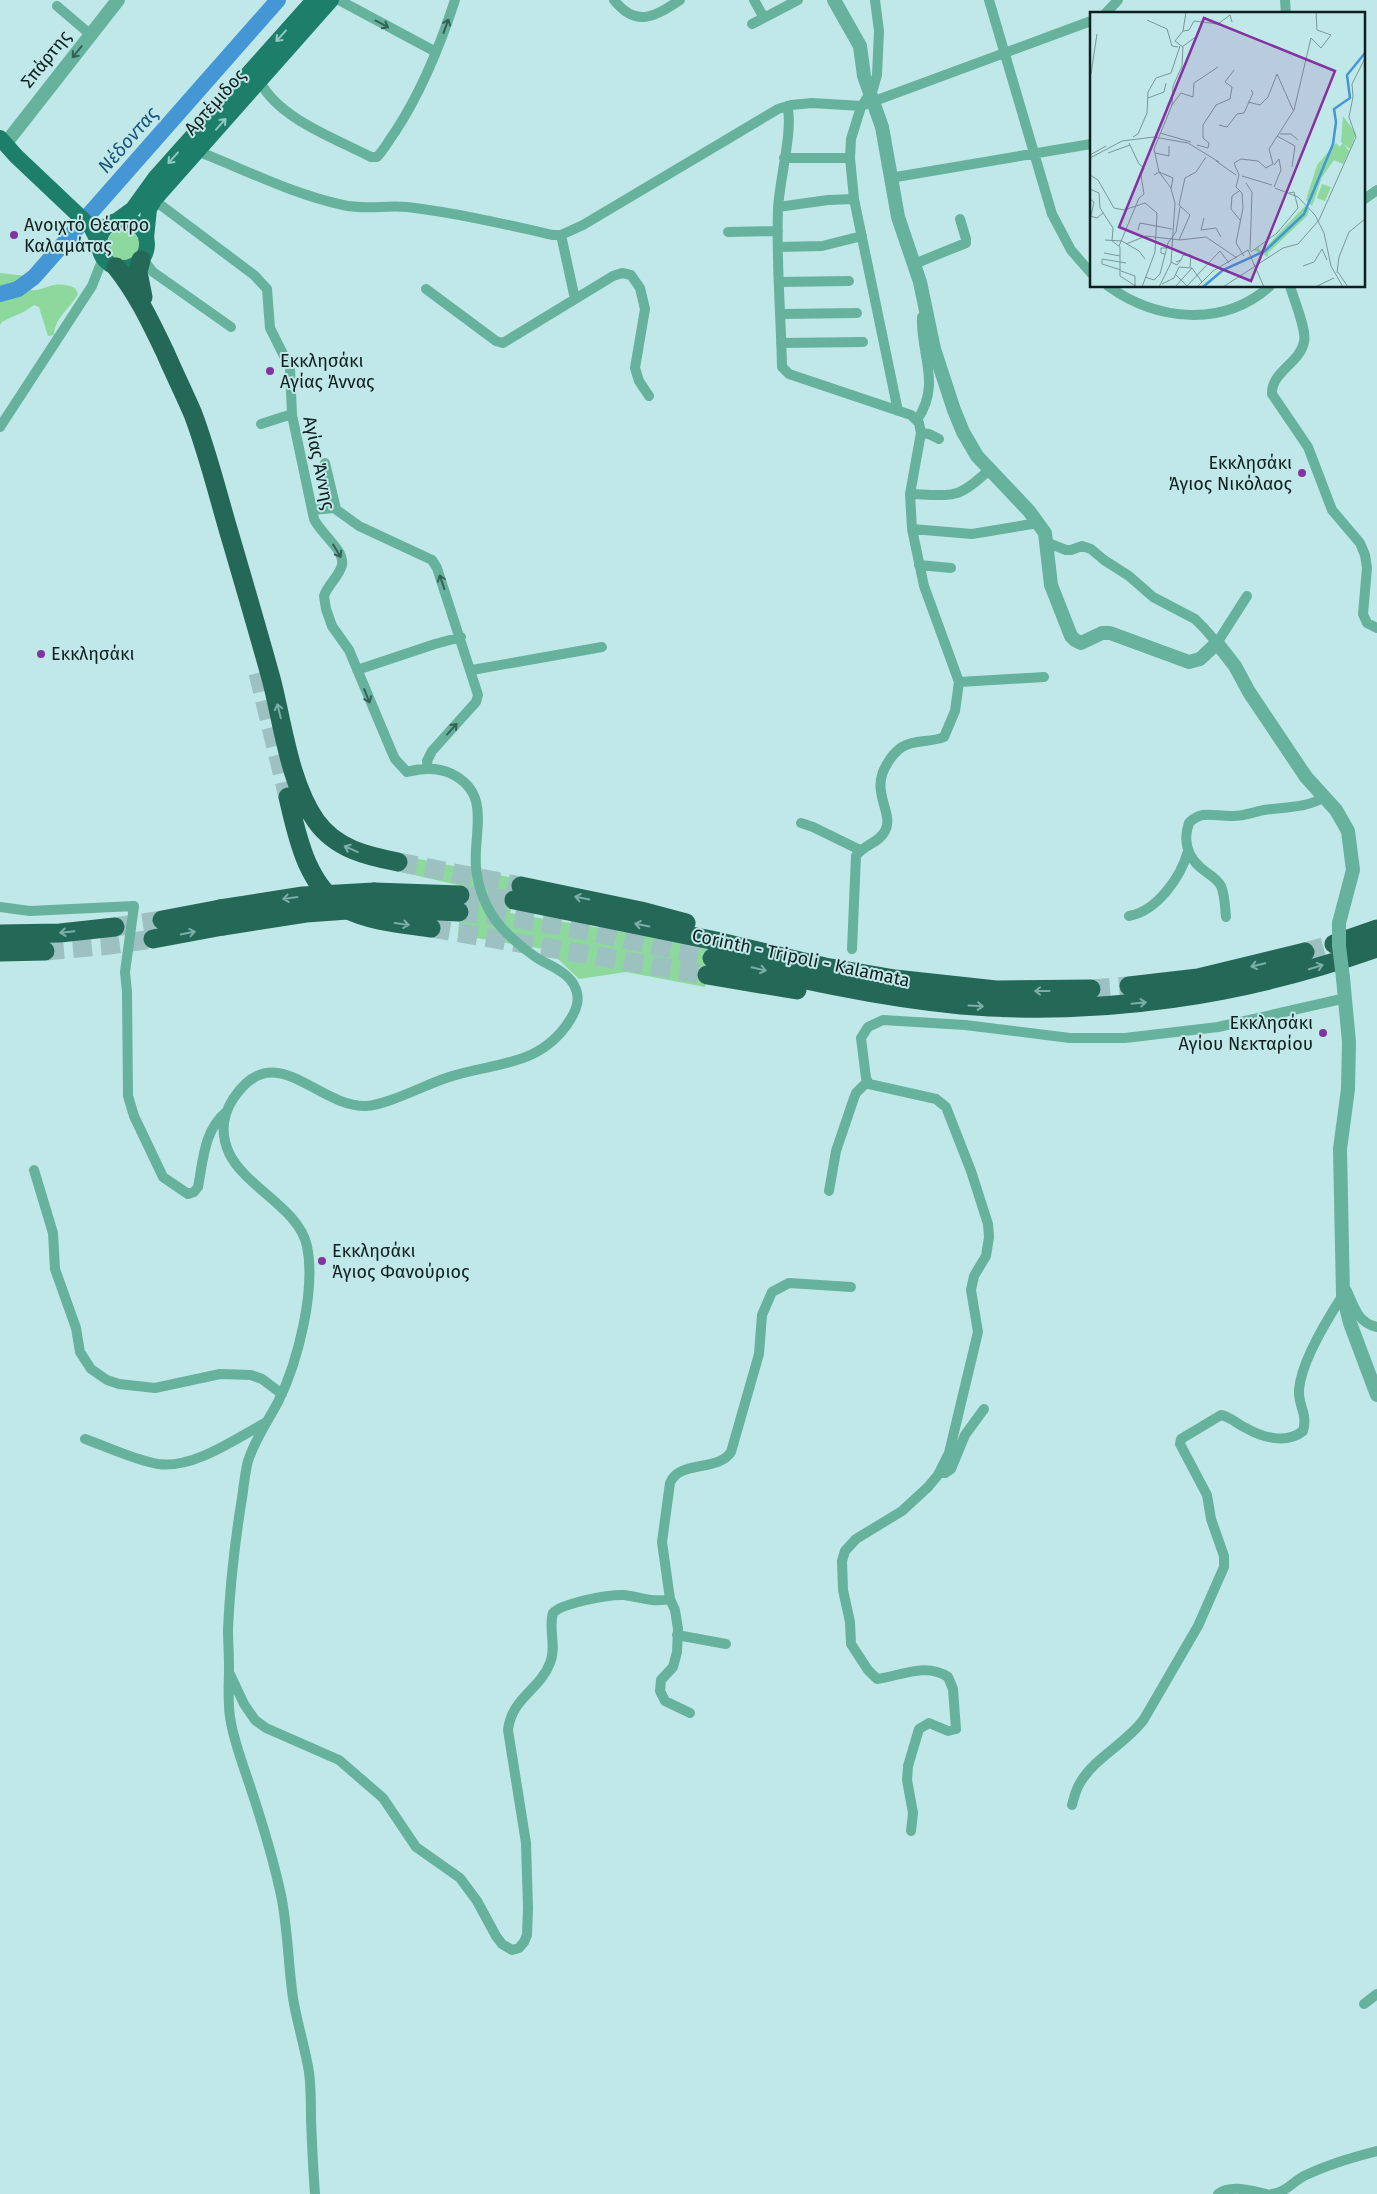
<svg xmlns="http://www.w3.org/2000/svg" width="1377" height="2194" viewBox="0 0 1377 2194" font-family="'Fira Sans',sans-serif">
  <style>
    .green { fill: #8cd89d }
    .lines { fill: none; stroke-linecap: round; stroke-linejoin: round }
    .river { stroke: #4496d5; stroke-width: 16 }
    .motorway-tunnel { stroke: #9dc0c0; stroke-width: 19; stroke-dasharray: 19 9; stroke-linecap: butt }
    .minor { stroke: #66b29d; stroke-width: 10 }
    .tertiary { stroke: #66b29d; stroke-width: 14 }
    .primary { stroke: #1d7f69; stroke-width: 16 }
    .motorway { stroke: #246858; stroke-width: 19 }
    .tertiary-bridge { stroke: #66b29d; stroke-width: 14 }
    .motorway-bridge { stroke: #246858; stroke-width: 19 }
    .oneway { stroke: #366157 }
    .oneway2 { stroke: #90c8c2 }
    .oneway3 { stroke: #7aaea7 }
    .poi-dot { fill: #8332a1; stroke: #c1e8e8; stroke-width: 2 }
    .labels { text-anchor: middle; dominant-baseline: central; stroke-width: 4; stroke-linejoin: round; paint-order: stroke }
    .street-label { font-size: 18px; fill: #0f1e1e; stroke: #c1e8e8 }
    .poi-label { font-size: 18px; fill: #0f1e1e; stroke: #c1e8e8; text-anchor: start }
    .water-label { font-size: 19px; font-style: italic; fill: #19547f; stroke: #c1e8e8 }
    .inset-river { fill: none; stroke: #4496d5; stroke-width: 2.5 }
    .inset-road { fill: none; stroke: #7a9797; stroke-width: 1 }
    .view { fill: #8332a1; fill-opacity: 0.15; stroke: #8332a1; stroke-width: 2.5 }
    .inset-edge { fill: none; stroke: #0f1e1e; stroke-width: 2.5 }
  </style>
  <rect width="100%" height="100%" fill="#c1e8e8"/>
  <path class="green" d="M107 245a16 16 0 1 1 32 0a16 16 0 1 1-32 0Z
    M 0,273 L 26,276 L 31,290 C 40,291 42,288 50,286 C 59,283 67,285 75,288 L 78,294 C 70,309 55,317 54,335 L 48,336 L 39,307 L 34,305 C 23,314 14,315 2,322 L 0,325 Z
    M 404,856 L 519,879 L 510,913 L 714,947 L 705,987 L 626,972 L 579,979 L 559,960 L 544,949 L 458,935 L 462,886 L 401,872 Z"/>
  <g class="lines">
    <path class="river" d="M 0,294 L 18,289 L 34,277 L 278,0"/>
    <path class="motorway-tunnel" d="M 258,673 L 288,797
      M 398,862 L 521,886
      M 460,895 L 514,900
      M 459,912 C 544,919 628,940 712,958
      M 115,927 L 162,920
      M 431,928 L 707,975
      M 45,951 L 102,946 L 153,939
      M 1305,952 L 1334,944
      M 1091,989 L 1129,986"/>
    <path class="minor" d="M 339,0 L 436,52
      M 614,0 C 636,28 654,17 680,0
      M 754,0 L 764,18
      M 875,0 L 879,31 L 877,75 L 873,89 L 861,107 L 851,139 L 850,158 L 854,199 L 898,411
      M 989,0 L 1052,214 L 1071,250 L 1091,273
      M 1285,0 L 1286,14
      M 57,6 L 91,35
      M 1105,14 L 1118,0
      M 752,24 L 798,0
      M 260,82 C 280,119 334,138 371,157 L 377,157 C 384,150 389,140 395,132 C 422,91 440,46 455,0
      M 787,106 C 794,127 779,182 778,209 C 776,261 781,314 782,367 L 789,374 L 911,415 L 919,423 L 921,433 L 910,494 L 912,529 L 924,586 L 959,682 L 955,711 L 944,737 C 930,743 915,739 902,747 C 896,751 891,757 887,764 C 869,792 895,813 885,831 C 879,843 863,845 856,856 L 852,949
      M 197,151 C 246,170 292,194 343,205 C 364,210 386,205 407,207 C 457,213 504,224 553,235 L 561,235 L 583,225 L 778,109 L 791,105 L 812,103 L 861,106 L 1091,21
      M 784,158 L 850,158
      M 890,178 L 1091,144
      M 154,200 L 254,275 L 267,289 L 270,328 L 290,368 L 292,415 L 314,519 C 320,533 345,550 342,565 C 339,577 328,584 324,596 L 326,609 L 332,626 L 349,650 L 391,750 L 395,759 L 407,772 C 422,768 438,767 452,774 C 492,794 473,832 476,867 C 478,889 487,911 501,927 C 511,938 524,949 537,958 C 550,966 566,971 574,985 C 581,998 577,1009 570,1020 C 540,1068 493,1062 446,1078 C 425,1085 387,1105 366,1106 C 316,1107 275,1035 233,1099 C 222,1116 221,1135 229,1153 C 246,1188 299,1208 307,1246 C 316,1290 298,1362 278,1402 C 268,1421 255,1439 248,1461 C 245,1472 244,1485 242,1498 C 235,1541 230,1585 228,1629 C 228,1641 229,1654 229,1667 C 229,1686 227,1704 231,1723 C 235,1744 243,1765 250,1786 C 262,1822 273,1858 281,1895 C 288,1929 288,1964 293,1998 C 297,2023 305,2047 309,2072 C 311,2087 311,2103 311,2119 C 312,2144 313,2169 315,2194
      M 1363,200 L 1377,190
      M 778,207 L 828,200 L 854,199
      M 728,232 L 778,231
      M 561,235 L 575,299
      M 778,247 L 822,246 L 862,236
      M 142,258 L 153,272 L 163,279 L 231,327
      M 914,264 L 966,243 L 966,239 L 960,219
      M 779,282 L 849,281
      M 1108,286 C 1157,321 1223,328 1270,286
      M 1290,286 C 1294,300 1307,330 1304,342 C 1300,363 1271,372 1272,394 L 1308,447 L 1332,510 L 1360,543 L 1365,555 L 1367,568 L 1363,614 L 1367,623 L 1377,628
      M 426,289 L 496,341 L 503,343 L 613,276 L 622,273 L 631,275 L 640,288 L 645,309 L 635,368 L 639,381 L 649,396
      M 781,314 L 857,313
      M 781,343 L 863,342
      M 917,420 C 942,384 920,353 922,317
      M 261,424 L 292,414
      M 0,427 L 92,286 L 103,258
      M 921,433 L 929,434 L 939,439
      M 325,463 L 336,509
      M 910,494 C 953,495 956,501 989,470
      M 312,510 L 334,508 L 359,526 L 432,560 L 437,568 L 478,695 L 476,702 L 432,751 L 427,761 L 428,769
      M 912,529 L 972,534 L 1038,523
      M 1048,543 L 1066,550 L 1071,550 L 1082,546 L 1091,549 L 1104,560 L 1129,576 L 1153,597 L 1195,619 L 1204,628 L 1217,643 L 1247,596
      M 919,565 L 951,568
      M 357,670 L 435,644 L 461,637
      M 472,670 L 602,647
      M 959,682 L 1044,677
      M 801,823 L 813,827 L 860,850
      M 0,907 L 30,911 L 134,906 L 125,972 L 127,992 L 128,1096 L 134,1116 L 163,1177 L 188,1194 L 194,1192 L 198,1187 C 203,1161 204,1130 226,1112
      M 1129,916 C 1157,911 1181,877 1188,851
      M 1226,917 C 1225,908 1225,895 1221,886 C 1217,878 1208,874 1201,868 C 1187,856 1183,840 1189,823 C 1202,809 1216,817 1233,816 C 1243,816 1254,812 1264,810 C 1283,807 1308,808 1324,797
      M 34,1170 L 53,1233 L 55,1269 L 76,1328 L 80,1352 L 91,1369 L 107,1380 L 119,1384 L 155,1388 L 220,1374 L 251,1375 L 262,1379 L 282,1394
      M 829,1191 L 836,1151 L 854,1098 L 856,1093 L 867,1082
      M 1347,1291 C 1354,1307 1358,1323 1377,1327
      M 85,1439 C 108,1447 134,1460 158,1464 C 193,1469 235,1439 265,1423
      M 939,1473 L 945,1473 L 951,1469 L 965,1435 L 984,1409
      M 677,1635 L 726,1644
      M 229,1672 L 244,1704 L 255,1720 L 266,1728 L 339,1760 L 383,1798 L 416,1847 L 460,1878 L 477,1901 L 496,1936 L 502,1944 L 512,1950 L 519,1948 L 524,1942 L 527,1935 L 528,1908 L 526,1843 L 508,1730 C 512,1697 540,1690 550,1663 C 557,1646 548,1629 553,1613 C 562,1603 610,1594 624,1595 C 641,1597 653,1603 670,1599
      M 690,1713 L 665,1701 L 660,1691 L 661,1680 L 673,1667 L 677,1652 L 678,1629 L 675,1610 L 670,1599 L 662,1542 L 670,1483 C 679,1460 718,1472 731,1452 L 759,1354 L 762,1315 L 772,1292 L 789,1283 L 851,1287
      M 1072,1805 C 1074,1797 1076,1789 1080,1783 C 1095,1757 1127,1743 1144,1719 L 1198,1626 L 1224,1567 L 1224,1556 L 1211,1519 L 1207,1495 L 1180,1444 L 1181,1439 L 1221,1415 C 1231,1417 1237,1424 1246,1428 C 1263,1438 1287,1444 1303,1431 C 1308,1413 1298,1406 1299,1390 C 1301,1362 1328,1318 1343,1295
      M 911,1831 L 913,1813 L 907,1780 L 908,1766 L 919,1729 L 929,1723 L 948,1731 L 956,1729 L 953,1689 L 948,1677 C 926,1662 900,1676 877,1679 L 868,1670 L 851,1644 L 850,1622 L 843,1590 L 842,1561 L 845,1551 L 856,1539 L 902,1511 L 928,1487 L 938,1475 L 949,1453 L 978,1332 L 971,1290 L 974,1276 L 986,1256 L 989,1237 L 988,1224 L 971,1171 L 946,1107 L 936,1099 L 869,1084 L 866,1078 L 861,1038 L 868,1027 L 883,1020 L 965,1025 L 1070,1038 L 1125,1038 L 1218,1027 L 1346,998
      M 1364,2004 L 1377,1994
      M 1218,2194 C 1231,2184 1252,2191 1266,2194
      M 1272,2194 C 1287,2192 1293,2181 1306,2175 C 1329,2164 1353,2157 1377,2151"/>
    <path class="tertiary" d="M 834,0 L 860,46 L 864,76 L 882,127 L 898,217 L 920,282 L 934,349 L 954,410 L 963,432 L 977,456 L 1029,511 L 1045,533 L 1051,585 L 1071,636 L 1075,640 L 1081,643 L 1102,633 L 1110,633 L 1189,662 L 1200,659 L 1217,643 L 1235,666 L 1249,692 L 1306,777 L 1336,810 L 1348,831 L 1353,870 L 1339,923
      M 6,143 L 118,0
      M 1343,978 L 1349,1042 L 1348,1089 L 1340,1149 L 1343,1295 L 1350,1323 L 1377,1395"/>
    <path class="primary" d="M 0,138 L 16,156 L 91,227 L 99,243
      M99 244a24 24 0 1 1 48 0a24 24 0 1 1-48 0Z
      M 115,222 L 133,209 L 156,177 L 314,0
      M 146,238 L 149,209 L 154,200 L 331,0"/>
    <path class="motorway" d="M 141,260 L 138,272 L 143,297
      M 116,267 C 137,293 151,323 165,352 C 174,373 184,393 193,414 C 207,451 217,491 228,529 C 243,580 258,631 272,682 C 283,726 290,784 316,821 C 336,849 367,856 398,862
      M 288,797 C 297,836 307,888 346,909 C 371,922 404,924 431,928
      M 521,886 L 641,911 L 686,923
      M 374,892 L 460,895
      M 514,900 L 716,941 L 825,967 L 895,979 L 996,990 L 1091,989
      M 376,908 L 459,912
      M 162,920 L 220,909
      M 0,934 L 60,933 L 115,927
      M 153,939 L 223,926
      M 1334,944 L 1377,929
      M 0,952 L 45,951
      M 712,958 C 794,978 876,997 961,1005 C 1102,1017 1244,995 1377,948
      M 707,975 L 797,990
      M 1129,986 L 1198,978 L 1305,952"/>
    <path class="tertiary-bridge" d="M 1339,923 L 1339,946 L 1343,978"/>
    <path class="motorway-bridge" d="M 220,909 L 303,896 L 374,892
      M 223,926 L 306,913 L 376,908"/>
  </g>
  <defs><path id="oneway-shaft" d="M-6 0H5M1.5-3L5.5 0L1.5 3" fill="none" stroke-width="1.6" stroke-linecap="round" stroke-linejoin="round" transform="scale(1.25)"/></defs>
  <g class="oneway">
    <use href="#oneway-shaft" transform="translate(382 24) rotate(28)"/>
    <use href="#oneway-shaft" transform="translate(446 26) rotate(-70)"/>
    <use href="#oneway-shaft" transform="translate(77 52) rotate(129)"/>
    <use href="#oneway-shaft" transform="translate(337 551) rotate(59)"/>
    <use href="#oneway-shaft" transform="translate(442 582) rotate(-109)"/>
    <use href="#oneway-shaft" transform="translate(367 696) rotate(68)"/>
    <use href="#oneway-shaft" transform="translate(452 729) rotate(-48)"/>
  </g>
  <g class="oneway2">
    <use href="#oneway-shaft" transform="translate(281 36) rotate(132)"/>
    <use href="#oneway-shaft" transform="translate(221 124) rotate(-48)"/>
    <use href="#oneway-shaft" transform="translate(173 158) rotate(132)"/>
  </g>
  <g class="oneway3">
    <use href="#oneway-shaft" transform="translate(279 711) rotate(-104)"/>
    <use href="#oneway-shaft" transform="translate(351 849) rotate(-156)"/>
    <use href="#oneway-shaft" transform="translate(290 898) rotate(172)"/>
    <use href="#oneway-shaft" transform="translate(582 898) rotate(-168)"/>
    <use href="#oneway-shaft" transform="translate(402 924) rotate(8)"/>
    <use href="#oneway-shaft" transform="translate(642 925) rotate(-168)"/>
    <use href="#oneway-shaft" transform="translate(67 932) rotate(174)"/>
    <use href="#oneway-shaft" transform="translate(188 933) rotate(-11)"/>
    <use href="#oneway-shaft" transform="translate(1258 965) rotate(167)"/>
    <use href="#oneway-shaft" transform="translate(1316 967) rotate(-17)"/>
    <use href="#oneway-shaft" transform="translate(759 969) rotate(13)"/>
    <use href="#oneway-shaft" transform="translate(1042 991) rotate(-180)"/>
    <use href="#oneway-shaft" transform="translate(1139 1003) rotate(-6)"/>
    <use href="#oneway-shaft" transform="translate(976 1006) rotate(3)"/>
  </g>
  <g class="poi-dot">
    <circle cx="14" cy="235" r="5"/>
    <circle cx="270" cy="371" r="5"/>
    <circle cx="1302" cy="473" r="5"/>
    <circle cx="41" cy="654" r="5"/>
    <circle cx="1323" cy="1033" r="5"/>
    <circle cx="322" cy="1261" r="5"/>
  </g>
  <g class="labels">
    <g class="street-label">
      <text transform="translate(46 59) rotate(-51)">Σπάρτης</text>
      <text transform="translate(215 102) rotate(-48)">Αρτέμιδος</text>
      <text transform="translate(319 463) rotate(78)">Αγίας Άννης</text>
      <text transform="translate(801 958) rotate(12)">Corinth - Tripoli - Kalamata</text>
    </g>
    <g class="poi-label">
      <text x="24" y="225">Ανοιχτό Θέατρο<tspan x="24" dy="21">Καλαμάτας</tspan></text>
      <text x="280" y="361">Εκκλησάκι<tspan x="280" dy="21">Αγίας Άννας</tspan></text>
      <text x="1292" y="463" text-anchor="end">Εκκλησάκι<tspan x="1292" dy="21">Άγιος Νικόλαος</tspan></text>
      <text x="51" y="654">Εκκλησάκι</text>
      <text x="1313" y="1023" text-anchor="end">Εκκλησάκι<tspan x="1313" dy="21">Αγίου Νεκταρίου</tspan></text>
      <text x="332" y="1251">Εκκλησάκι<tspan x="332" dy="21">Άγιος Φανούριος</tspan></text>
    </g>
    <g class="water-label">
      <text transform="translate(128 140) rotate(-49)">Νέδoντας</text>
    </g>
  </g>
  <g transform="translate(1090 12)">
    <rect width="275" height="275" fill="#c1e8e8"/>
    <path d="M 253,104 L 266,122 L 260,137 L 251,130 ZM 246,131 L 250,135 L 253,131 L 259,139 L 253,152 L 244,148 L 232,165 L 222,194 L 216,188 L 227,153 ZM 232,172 L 241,175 L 235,189 L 227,186 ZM 215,194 L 219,198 L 217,204 L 178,241 L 178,245 L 164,238 L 169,235 L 169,238 L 173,238 Z" fill="#8cd89d"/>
    <path class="inset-river" d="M 113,275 L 133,258 L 175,239 L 214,202 L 243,132 L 246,110 L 244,97 L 260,86 L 257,63 L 275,41"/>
    <path class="inset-road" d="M 57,8 L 77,17 L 82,34 L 88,35M 93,19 L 99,18 L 104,9 L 128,12 L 140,3 L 142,10M 92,35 L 107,24M 1,62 L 7,22M 58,86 L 74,80 L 76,71M 158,90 L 170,93 L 178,85 L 187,62 L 203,98M 82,93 L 91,81 L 103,85 L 104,71 L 128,55M 129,113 L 137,115 L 147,102 L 154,101 L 163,81 L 161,78M 70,121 L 101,130M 190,122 L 201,122 L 208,128M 187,124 L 205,134 L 202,155M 43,125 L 48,122 L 57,101 L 58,80 L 66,66 L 81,61 L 90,34M 107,133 L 118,136 L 119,131 L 113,126 L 113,113 L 126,93 L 140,87 L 142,75 L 135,70 L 144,58M 18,141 L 40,133M 65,141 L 79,144 L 79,134M 0,143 L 16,134M 0,146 L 32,129 L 64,125 L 98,131 L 129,150M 126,149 L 146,163M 0,163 L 8,168 L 24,196 L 34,198 L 55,191 L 67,201 L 65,240 L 52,275M 64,163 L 69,160 L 81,176M 152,164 L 182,173M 156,171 L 162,180 L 160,239M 184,175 L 191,158 L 189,147 L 184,153M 185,176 L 208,185 L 225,203 L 234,221 L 241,254 L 253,275M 0,177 L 9,181 L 10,196 L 23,216 L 22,229 L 30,235 L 30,264 L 47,275M 149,179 L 142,184 L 141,197 L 150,208M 0,187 L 4,190 L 1,204M 0,204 L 7,206 L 13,201M 114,206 L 111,218 L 126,216 L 131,225M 48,218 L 50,211 L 82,217M 15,228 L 32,229 L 49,239 L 55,247M 89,228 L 100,203 L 89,193 L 95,166 L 106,160 L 116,145M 36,232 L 56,224 L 90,228 L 116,225 L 147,246M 29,234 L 49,186 L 54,182 L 51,163 L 54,156 L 49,152 L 39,131M 161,240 L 187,221 L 208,196 L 204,180 L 199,181M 14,241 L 30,244M 75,242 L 71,241 L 71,236 L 77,236M 154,244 L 146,231 L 153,196 L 152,181 L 146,175 L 149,163 L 144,151 L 151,147 L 168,149 L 176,156 L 183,152 L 179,137 L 204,98 L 221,26 L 231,36 L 241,23 L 227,18 L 226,0M 12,247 L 12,252 L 31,258M 12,247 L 36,251M 91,248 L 93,243 L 101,243 L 100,255M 81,250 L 87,253 L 91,248 L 86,250M 164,252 L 174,275M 213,254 L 224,250 L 232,237 L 237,248M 31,259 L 45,264 L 45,274M 248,260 L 258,275M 247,261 L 249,245 L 259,220 L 275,207M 85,262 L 98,275M 55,265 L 64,268 L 70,262 L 78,231 L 86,220 L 90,195M 72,272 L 84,266 L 89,255 L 102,256 L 112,270M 69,275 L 81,251 L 85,191 L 81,177 L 83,166 L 69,160 L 64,137 L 82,93 L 83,74 L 92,54 L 93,35 L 85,29 L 93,19 L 96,0M 85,275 L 102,256M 96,275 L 130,239 L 139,251M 107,275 L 123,259 L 158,238 L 165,255M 133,275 L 193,236 L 208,232 L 229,208 L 266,125 L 259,105 L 263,85 L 262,72 L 275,46M 225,275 L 244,266"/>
    <path class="view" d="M 114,6 L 245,59 L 161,269 L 29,215 Z"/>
    <rect width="275" height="275" class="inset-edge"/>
  </g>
</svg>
